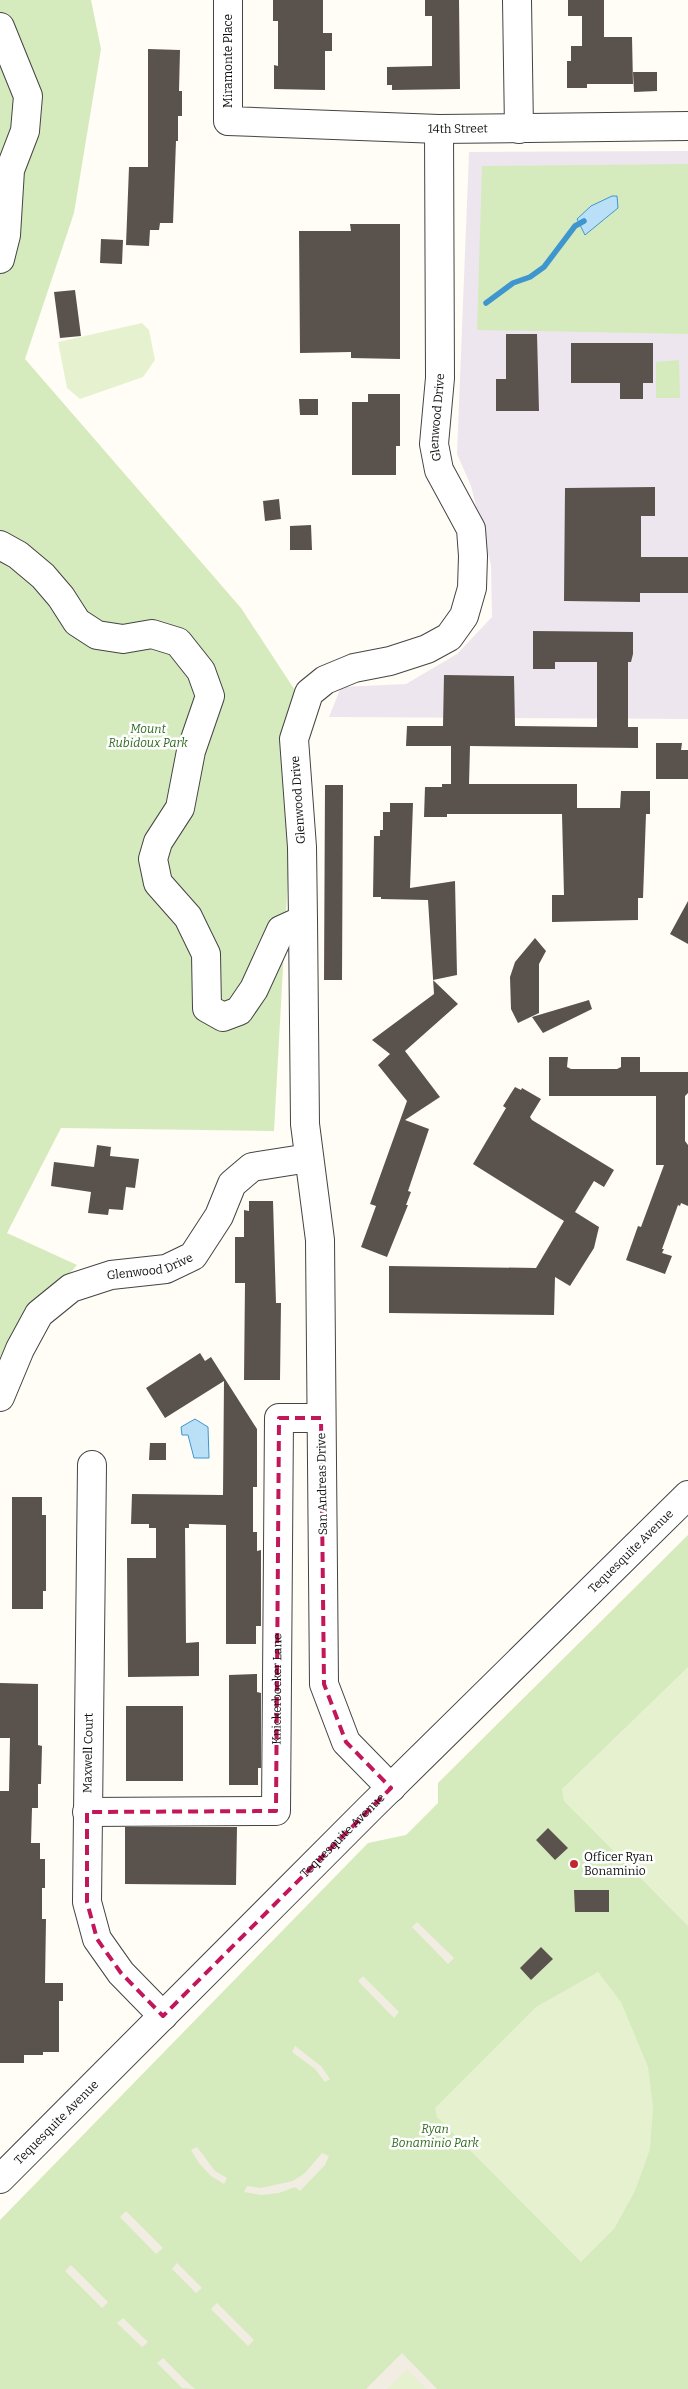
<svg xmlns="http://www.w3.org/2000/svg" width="688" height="2389" viewBox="0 0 688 2389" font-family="Bitter,serif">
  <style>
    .industrial { fill: #eee6ef }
    .green { fill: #d5ebbd }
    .pitch { fill: #e6f2cf }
    .plaza { fill: #f1ede2 }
    .water { fill: #b9e0f7; stroke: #3f96cf }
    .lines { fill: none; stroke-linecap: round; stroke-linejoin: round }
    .stream { stroke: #3f96cf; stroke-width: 5.5 }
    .building { fill: #5a524d }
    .minor-casing { stroke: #444; stroke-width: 30 }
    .minor { stroke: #fff; stroke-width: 28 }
    .marked { fill: none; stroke: #c2185b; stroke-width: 4; stroke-dasharray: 10 6; stroke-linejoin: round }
    .poi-dot { fill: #c4262e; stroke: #fff; stroke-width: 2 }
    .labels { text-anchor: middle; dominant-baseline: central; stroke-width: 5; stroke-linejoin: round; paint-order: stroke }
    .street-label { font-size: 12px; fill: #111; stroke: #fff }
    .park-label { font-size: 12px; font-style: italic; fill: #2f6b1f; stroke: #fff }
    .poi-label { font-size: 12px; fill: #111; stroke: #fff; text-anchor: start }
  </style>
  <rect width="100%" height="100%" fill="#fffdf5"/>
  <path class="industrial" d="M 688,151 L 688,719 L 329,717 L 341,687 L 406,684 L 457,654 L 492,617 L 491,565 L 471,486 L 457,454 L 469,152 Z"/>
  <path class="green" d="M 0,0 L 91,0 L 101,49 L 74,213 L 25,359 L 241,608 L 298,695 L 274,1131 L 61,1128 L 7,1233 L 77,1265 L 8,1343 L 0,1357 Z
    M 688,164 L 688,334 L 477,330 L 482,166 Z
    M 679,360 L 680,398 L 656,398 L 656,362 Z
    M 688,1535 L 688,2389 L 0,2389 L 0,2220 L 368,1843 L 406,1835 L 438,1803 L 438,1783 Z"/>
  <path class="pitch" d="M 142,323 L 149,330 L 155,360 L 143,377 L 80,399 L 67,388 L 58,342 Z
    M 688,1667 L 688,1926 L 564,1801 L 562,1789 Z
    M 598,1972 L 621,2002 L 648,2067 L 653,2106 L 650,2149 L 635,2191 L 614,2229 L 581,2262 L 437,2117 L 435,2108 L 536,2007 Z
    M 407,2370 L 426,2389 L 388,2389 Z"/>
  <path class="plaza" d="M 417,1922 L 454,1958 L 448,1964 L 412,1927 Z
    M 363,1976 L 399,2012 L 394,2018 L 358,1981 Z
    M 295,2046 L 321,2066 L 330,2079 L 325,2082 L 315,2069 L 292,2052 Z
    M 197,2147 L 215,2171 L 227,2178 L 224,2184 L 211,2176 L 199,2163 L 191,2150 Z
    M 322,2153 L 329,2156 L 325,2165 L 300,2191 L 295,2187 L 279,2193 L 261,2195 L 244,2192 L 247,2186 L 261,2188 L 293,2181 L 305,2173 Z
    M 126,2211 L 163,2248 L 156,2254 L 120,2217 Z
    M 177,2263 L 202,2288 L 196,2293 L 172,2269 Z
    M 71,2265 L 108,2302 L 102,2308 L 65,2271 Z
    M 217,2303 L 254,2340 L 248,2346 L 211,2309 Z
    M 123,2318 L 148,2342 L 142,2347 L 117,2323 Z
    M 402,2353 L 437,2389 L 426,2389 L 407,2370 L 388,2389 L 366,2389 Z
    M 163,2358 L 187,2382 L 195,2389 L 182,2388 L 157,2363 Z"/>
  <path class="water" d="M 612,196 L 617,196 L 618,208 L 585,235 L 577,219 L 591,206 Z
    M 195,1419 L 208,1427 L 209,1458 L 194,1458 L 188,1435 L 182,1435 L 181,1427 Z"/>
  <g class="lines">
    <path class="stream" d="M 486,303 L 513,283 L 530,277 L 544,267 L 575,226 L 584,221"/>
  </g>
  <path class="building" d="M 273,0 L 323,0 L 323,33 L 332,33 L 332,51 L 325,51 L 325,90 L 274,89 L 274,65 L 278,66 L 278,21 L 273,21 Z
    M 425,0 L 459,0 L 460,89 L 392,90 L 392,85 L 387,85 L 387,67 L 432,66 L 432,16 L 425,16 Z
    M 568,0 L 604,0 L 604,37 L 632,37 L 633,84 L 587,84 L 587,88 L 567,88 L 567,61 L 571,61 L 571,46 L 582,46 L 582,16 L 568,16 Z
    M 148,49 L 180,50 L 179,91 L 182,91 L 182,116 L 178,116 L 178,141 L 176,141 L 173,223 L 160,223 L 159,230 L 150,230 L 149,246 L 126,245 L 129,167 L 148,167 Z
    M 633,72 L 657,72 L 657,91 L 634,92 Z
    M 350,224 L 400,224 L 400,359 L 351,358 L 351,352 L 300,353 L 299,231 L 351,231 Z
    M 101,239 L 123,240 L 122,264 L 100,263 Z
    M 75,290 L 81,336 L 60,338 L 54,292 Z
    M 506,334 L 537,334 L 539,411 L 496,411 L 496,379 L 506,379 Z
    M 571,343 L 653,343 L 653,383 L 643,383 L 643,399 L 620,399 L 620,383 L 571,383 Z
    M 368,394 L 400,394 L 400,446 L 396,446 L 396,475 L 352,475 L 352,402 L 368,402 Z
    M 299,399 L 318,399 L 318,415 L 300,415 Z
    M 655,487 L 655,516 L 641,516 L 641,557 L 688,557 L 688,593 L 640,593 L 640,602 L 564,601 L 565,488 Z
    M 279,499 L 281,519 L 265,521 L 263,501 Z
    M 311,525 L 312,550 L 290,550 L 290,526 Z
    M 533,631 L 633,632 L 633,654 L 631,662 L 628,662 L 628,727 L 638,727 L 638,748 L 470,746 L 469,784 L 577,784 L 577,808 L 620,808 L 621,791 L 650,791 L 650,814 L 646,814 L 643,898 L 638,898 L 638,920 L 552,922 L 552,895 L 564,895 L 562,814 L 447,814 L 447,817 L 424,817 L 425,787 L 442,787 L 442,784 L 451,784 L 451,746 L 406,746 L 407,726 L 443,726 L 444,675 L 514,676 L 515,726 L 597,727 L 597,662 L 555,662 L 555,669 L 533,669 Z
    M 656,743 L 682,743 L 681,750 L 688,750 L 688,779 L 656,779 Z
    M 325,785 L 343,785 L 342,980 L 324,980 Z
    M 390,803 L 413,803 L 410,888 L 455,881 L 457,975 L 433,980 L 458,1004 L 405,1051 L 440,1097 L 405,1120 L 429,1129 L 408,1191 L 411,1192 L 406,1205 L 408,1205 L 387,1257 L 361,1247 L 376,1206 L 370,1204 L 407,1101 L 378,1065 L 390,1054 L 372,1040 L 434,994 L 428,900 L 381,899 L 381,897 L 373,897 L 374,836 L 380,836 L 380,830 L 383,830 L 383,812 L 390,812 Z
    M 688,901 L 688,944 L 670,934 Z
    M 535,938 L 546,951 L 539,964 L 539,1013 L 518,1023 L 511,1009 L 510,977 L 515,962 Z
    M 589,1000 L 592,1009 L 543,1033 L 532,1017 Z
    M 549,1057 L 568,1057 L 567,1067 L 571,1069 L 617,1069 L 621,1067 L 621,1057 L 640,1057 L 640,1072 L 688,1072 L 688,1093 L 685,1096 L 685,1141 L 688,1145 L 688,1206 L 681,1203 L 680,1206 L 678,1205 L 662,1249 L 664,1249 L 662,1253 L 672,1256 L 665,1274 L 626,1260 L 638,1226 L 641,1227 L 664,1165 L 656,1165 L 656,1096 L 549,1096 Z
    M 515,1087 L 521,1090 L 522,1088 L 541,1099 L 530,1117 L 532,1120 L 614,1170 L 604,1187 L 594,1181 L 575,1212 L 599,1227 L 594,1248 L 570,1286 L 555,1277 L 554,1315 L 389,1313 L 389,1266 L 536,1268 L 564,1221 L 473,1164 L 506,1108 L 503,1106 Z
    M 97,1145 L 111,1147 L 110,1156 L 139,1159 L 135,1188 L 126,1187 L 123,1210 L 109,1209 L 108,1215 L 88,1213 L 91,1192 L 51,1186 L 54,1162 L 94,1167 Z
    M 249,1201 L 273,1201 L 276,1303 L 281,1303 L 280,1380 L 244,1380 L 245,1283 L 235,1283 L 235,1237 L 244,1237 L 244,1210 L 249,1211 Z
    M 200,1353 L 205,1361 L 211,1357 L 257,1429 L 257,1487 L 253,1487 L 253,1532 L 257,1532 L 257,1551 L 261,1550 L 261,1626 L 256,1626 L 256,1644 L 226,1644 L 226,1525 L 189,1524 L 189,1528 L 185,1528 L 186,1643 L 199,1642 L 199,1676 L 128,1677 L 127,1558 L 156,1558 L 156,1528 L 149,1528 L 149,1524 L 131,1524 L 132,1494 L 223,1495 L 224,1381 L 165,1418 L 146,1388 Z
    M 150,1443 L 166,1443 L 166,1460 L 149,1460 Z
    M 12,1497 L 42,1497 L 42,1515 L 46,1515 L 46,1591 L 43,1591 L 43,1609 L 12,1609 Z
    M 257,1674 L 257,1692 L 261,1693 L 261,1768 L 258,1768 L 258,1785 L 229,1785 L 229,1675 Z
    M 0,1683 L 38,1684 L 38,1745 L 42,1746 L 41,1784 L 38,1784 L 38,1808 L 32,1808 L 31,1843 L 40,1843 L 40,1859 L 45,1859 L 45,1888 L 42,1888 L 42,1919 L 46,1919 L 45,1983 L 63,1983 L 63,2001 L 59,2001 L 59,2052 L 43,2052 L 43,2055 L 24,2055 L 24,2063 L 0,2063 L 0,1791 L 9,1791 L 10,1738 L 0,1738 Z
    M 126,1706 L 183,1706 L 183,1781 L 126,1781 Z
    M 125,1827 L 237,1827 L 236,1885 L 125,1884 Z
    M 548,1828 L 568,1848 L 555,1860 L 536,1840 Z
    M 574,1890 L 609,1890 L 609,1912 L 575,1912 Z
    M 541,1947 L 553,1959 L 531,1980 L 520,1968 Z"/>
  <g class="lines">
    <g class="minor-casing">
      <g id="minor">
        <path id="s1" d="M 228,0 L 228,121 L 439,129 L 688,126"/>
        <path d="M 517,0 L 519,129"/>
        <path d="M 0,27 L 28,96 L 25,131 L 10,170 L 6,235 L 0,259"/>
        <path d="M 0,545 L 18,555 L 43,576 L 61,597 L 77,622 L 97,635 L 123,639 L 152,634 L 178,642 L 201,671 L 210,696 L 191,751 L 180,808 L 158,842 L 153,859 L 158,883 L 188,917 L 206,954 L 207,1008 L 223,1017 L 239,1011 L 254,989 L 281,930 L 303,920"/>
        <path id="s2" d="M 0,1397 L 20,1349 L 39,1314 L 71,1288 L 111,1275 L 166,1269 L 193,1256 L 219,1216 L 232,1184 L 252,1167 L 309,1158"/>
        <path d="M 92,1465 L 87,1902 L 97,1939 L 121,1973 L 163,2016"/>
        <path id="s3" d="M 391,1788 L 346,1742 L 324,1684 L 320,1240 L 305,1124 L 303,920 L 302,847 L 294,739 L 309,693 L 325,680 L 354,668 L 390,661 L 427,649 L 449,637 L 464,616 L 472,588 L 473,556 L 471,529 L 439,470 L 434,444 L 440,378 L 439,129"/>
        <path id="s4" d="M 87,1812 L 276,1811 L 279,1418 L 321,1418"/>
        <path id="s5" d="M 0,2179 L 370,1808 L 688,1495"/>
      </g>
    </g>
    <use href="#minor" class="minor"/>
  </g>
  <path class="marked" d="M 279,1418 L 321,1418 L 324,1684 L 346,1742 L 391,1788 L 163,2016 L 121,1973 L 97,1939 L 87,1902 L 87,1812 L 276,1811 Z"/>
  <circle class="poi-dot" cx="574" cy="1864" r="5"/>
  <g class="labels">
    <g class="street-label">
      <text transform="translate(228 61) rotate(-90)">Miramonte Place</text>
      <text stroke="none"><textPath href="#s1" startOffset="351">14th Street</textPath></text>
      <text stroke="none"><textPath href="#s3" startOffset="1508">Glenwood Drive</textPath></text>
      <text transform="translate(298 800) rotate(-94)">Glenwood Drive</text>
      <text stroke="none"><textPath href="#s2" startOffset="215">Glenwood Drive</textPath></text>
      <text transform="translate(322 1484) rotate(-91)">San Andreas Drive</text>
      <text stroke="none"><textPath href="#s5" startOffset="890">Tequesquite Avenue</textPath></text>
      <text stroke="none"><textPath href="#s4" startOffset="311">Knickerbocker Lane</textPath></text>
      <text transform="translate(88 1753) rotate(-89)">Maxwell Court</text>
      <text stroke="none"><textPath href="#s5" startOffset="485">Tequesquite Avenue</textPath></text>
      <text stroke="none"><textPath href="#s5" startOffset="80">Tequesquite Avenue</textPath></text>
    </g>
    <g class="park-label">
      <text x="148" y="729">Mount<tspan x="148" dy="14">Rubidoux Park</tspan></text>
      <text x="435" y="2129">Ryan<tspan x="435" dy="14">Bonaminio Park</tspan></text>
    </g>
    <g class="poi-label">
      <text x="584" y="1857">Officer Ryan<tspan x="584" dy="14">Bonaminio</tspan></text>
    </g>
  </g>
</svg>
